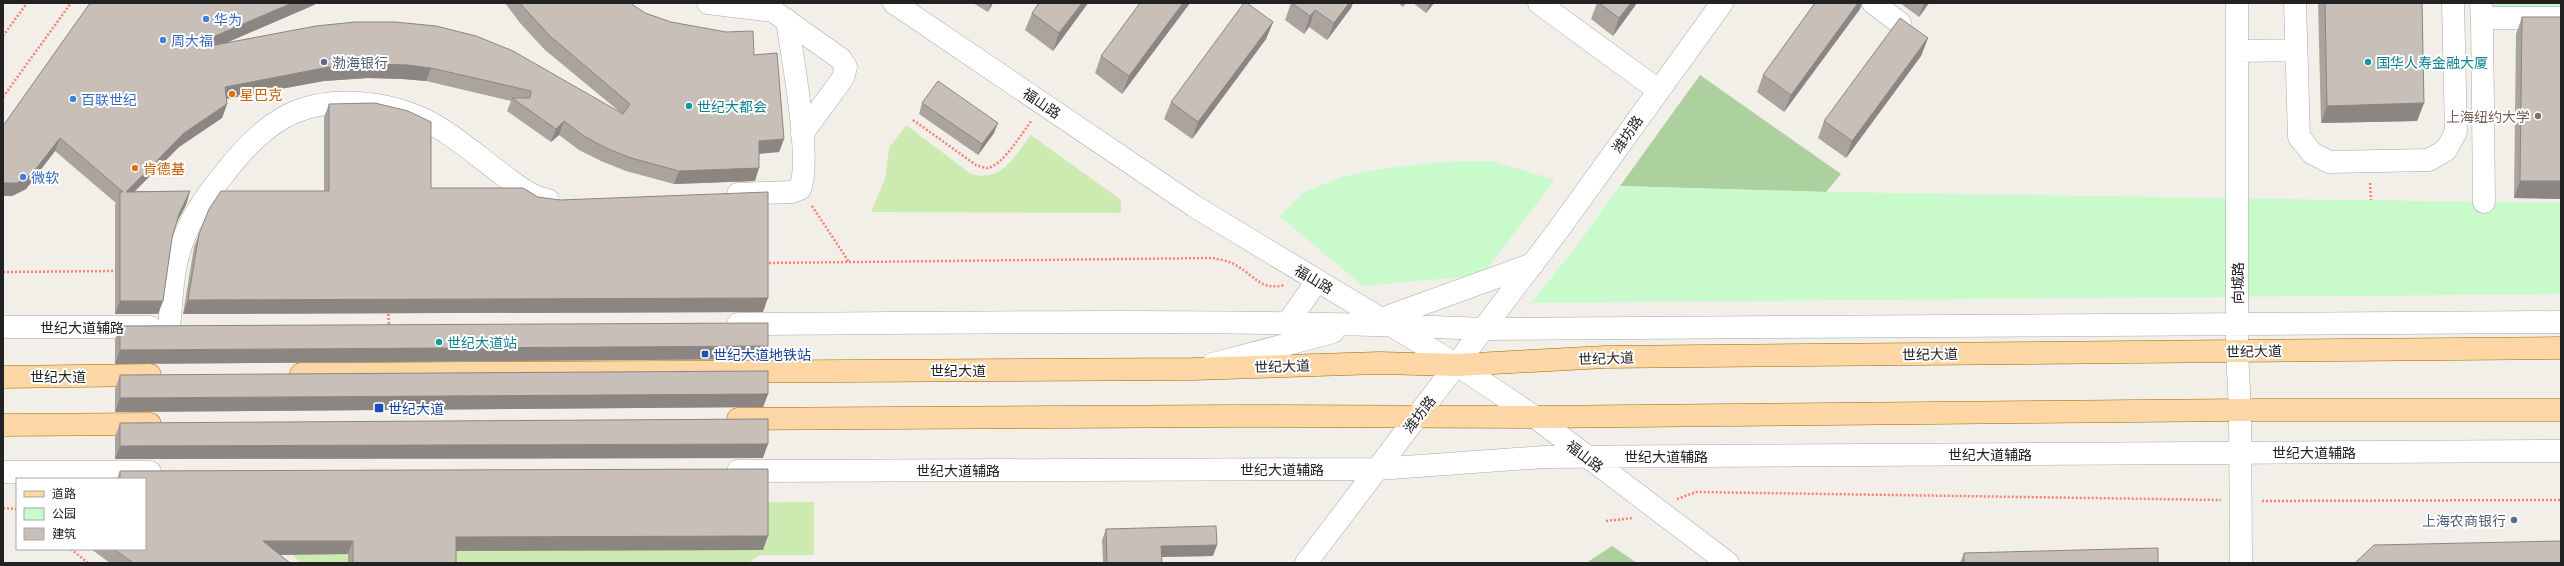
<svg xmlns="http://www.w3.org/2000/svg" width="2564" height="566" viewBox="0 0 2564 566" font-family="'Exo 2','Noto Sans SC',sans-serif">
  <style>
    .grass { fill: #cdebb0 }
    .forest { fill: #add19e }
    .park { fill: #c8facc }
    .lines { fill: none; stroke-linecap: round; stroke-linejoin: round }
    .minor-casing { stroke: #a9a9a9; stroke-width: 23 }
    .major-casing { stroke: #a06b00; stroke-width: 23 }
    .path { stroke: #fa8072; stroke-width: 2.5; stroke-dasharray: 2 2; stroke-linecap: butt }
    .minor { stroke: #fff; stroke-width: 22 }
    .major { stroke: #fcd6a4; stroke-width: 22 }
    .wall { fill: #aba49e }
    .shaded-wall { fill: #8b8681 }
    .building { fill: #c7bfb8; stroke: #8b8681 }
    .shop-dot { fill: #3f7fe0; stroke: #fff; stroke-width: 1.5 }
    .service-dot { fill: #5c6f8a; stroke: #fff; stroke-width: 1.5 }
    .culture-dot { fill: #0f9aa8; stroke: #fff; stroke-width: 1.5 }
    .food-dot { fill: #e8710a; stroke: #fff; stroke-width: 1.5 }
    .education-dot { fill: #8d6e63; stroke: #fff; stroke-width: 1.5 }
    .transit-dot { fill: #1a4fb4; stroke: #fff; stroke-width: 1.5 }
    .labels { text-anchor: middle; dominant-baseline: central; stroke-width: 4; stroke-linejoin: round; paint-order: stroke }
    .shop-label { font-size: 14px; fill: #366cbe; stroke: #fff; text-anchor: start }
    .service-label { font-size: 14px; fill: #4e5e75; stroke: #fff; text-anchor: start }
    .culture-label { font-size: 14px; fill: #0d838f; stroke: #fff; text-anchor: start }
    .food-label { font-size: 14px; fill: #c56008; stroke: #fff; text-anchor: start }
    .street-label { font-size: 14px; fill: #222; stroke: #fff }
    .education-label { font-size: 14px; fill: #785e54; stroke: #fff; text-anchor: end }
    .transit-label { font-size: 14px; fill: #164399; stroke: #fff; text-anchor: start }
  </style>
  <rect width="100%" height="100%" fill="#f2efe9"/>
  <path class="grass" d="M 906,125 L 971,174 C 1002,183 1015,156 1031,135 L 1121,200 L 1121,213 L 871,212 L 885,179 L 889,148 Z
    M 814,502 L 814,555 L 760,555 L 748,563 L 301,563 L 278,542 L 245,505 Z"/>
  <path class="forest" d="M 1700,75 L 1841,174 L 1826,192 L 1620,186 Z
    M 1612,546 L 1637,563 L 1586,563 Z"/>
  <path class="park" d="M 2490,3 L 2561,3 L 2561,7 L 2490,7 Z
    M 1492,161 L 1555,180 L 1482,275 L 1363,286 L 1279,216 L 1304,192 L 1345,176 L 1388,168 L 1443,162 Z
    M 1620,186 L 1826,192 L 2561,203 L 2561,294 L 1531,303 L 1572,252 Z"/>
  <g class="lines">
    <g class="minor-casing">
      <path id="minor" d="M 708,3 L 773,11 L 841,59 L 846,67 L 843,78 L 802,134
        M 894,3 L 1194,206 L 1457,365 L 1535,417 L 1728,563
        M 1539,3 L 1658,90
        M 1873,3 L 1900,23
        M 2237,3 L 2237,351 L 2240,410 L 2241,563
        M 2295,3 L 2299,137 L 2312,153 L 2329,162 L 2429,160 L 2446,150 L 2456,132 L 2453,3
        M 2481,3 L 2482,18 L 2561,18
        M 2482,18 L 2484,202
        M 2237,51 L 2296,50
        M 738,194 L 792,192 L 800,189 C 812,160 792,56 787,20
        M 1378,320 L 1533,264
        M 738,324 C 986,323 1235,318 1484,329 L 2561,322
        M 1287,324 L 1317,281
        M 3,327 L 150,327
        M 169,327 C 172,300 172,271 181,246 C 190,218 206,196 224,174 C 240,153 260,131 283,118 C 323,95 380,100 421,118 C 451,132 477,156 503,175 C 517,185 530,197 548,200
        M 1213,364 L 1333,332
        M 738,471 L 1377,469 L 1544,457 L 2561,451
        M 3,472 L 150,472
        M 1306,563 L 1559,229 L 1722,3"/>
    </g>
    <g class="major-casing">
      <path id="major" d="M 301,374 L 1193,369 L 1379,363 L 1457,365 L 1605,357 L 2561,348
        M 3,377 L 150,375
        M 738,419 L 1235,416 L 1535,417 L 2240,410 L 2561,410
        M 3,425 L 150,424"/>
    </g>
    <path class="path" d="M 3,36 L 27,3
      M 3,97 L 71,3
      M 913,120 L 976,165 C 979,166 984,168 988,168 C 1003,165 1022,133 1032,120
      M 2370,183 L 2371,200
      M 812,206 L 849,262
      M 765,263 L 1213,258 C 1221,260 1231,261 1237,266 C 1255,276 1261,291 1284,285
      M 3,272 L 116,271
      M 388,310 L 389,326
      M 1677,499 L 1696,492 L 2221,500
      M 2262,501 L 2561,500
      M 3,508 L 17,509
      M 1606,521 L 1633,518
      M 71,549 L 88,563"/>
    <use href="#minor" class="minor"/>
    <use href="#major" class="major"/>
  </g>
  <path class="wall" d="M 505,3 L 630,3 L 645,13 L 754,55 L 784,139 L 779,152 L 759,154 L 755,181 L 674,184 L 626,171 L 601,161 L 579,150 L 559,135 L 551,142 L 507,111 L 511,101 L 426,81 L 403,79 L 368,78 L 324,81 L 226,99 L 227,104 L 222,118 L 179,147 L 135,191 L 190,191 L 186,205 L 176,224 L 172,238 L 163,301 L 158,314 L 115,314 L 115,205 L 116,203 L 55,151 L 26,189 L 12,196 L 3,196 L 3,126 L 314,5 L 225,43 L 316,26 L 620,112 L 545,50 L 520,23 Z
    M 973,3 L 993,3 L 988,12 Z
    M 1039,3 L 1088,3 L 1053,51 L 1025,30 L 1032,13 Z
    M 1140,3 L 1190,3 L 1122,94 L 1095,73 L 1101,56 Z
    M 1291,3 L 1353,3 L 1351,8 L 1327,40 L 1309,27 L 1304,34 L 1285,20 Z
    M 1398,3 L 1406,3 L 1403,7 Z
    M 1413,3 L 1434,3 L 1426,13 Z
    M 1597,3 L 1637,3 L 1613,36 L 1591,19 Z
    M 1815,3 L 1862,3 L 1860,9 L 1784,112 L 1757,92 L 1763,75 Z
    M 1900,3 L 1929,3 L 1919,17 Z
    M 2318,3 L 2422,3 L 2424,103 L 2417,121 L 2321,123 Z
    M 2522,17 L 2561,17 L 2561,199 L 2514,198 L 2516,34 Z
    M 1273,22 L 1266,39 L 1192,139 L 1164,119 L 1171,102 Z
    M 1928,38 L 1921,56 L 1846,158 L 1818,138 L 1824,121 Z
    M 922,103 L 994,133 L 978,155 L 919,114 Z
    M 329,104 L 431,188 L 538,197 L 763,312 L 183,314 L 194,247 L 199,234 L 324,191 L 324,117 Z
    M 120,326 L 763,359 L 115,364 L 115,339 Z
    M 120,375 L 768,394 L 763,407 L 115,412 L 115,389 Z
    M 120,423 L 763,458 L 115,459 L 115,437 Z
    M 120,471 L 763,550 L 456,551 L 456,563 L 348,563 L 348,554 L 280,555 L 290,563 L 110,563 L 91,549 L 145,549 L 145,479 L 117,479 Z
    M 1106,529 L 1213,556 L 1162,557 L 1162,563 L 1103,563 L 1102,540 Z
    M 1964,553 L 2158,563 L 1960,563 Z"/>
  <path class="shaded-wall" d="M 292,3 L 317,3 L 314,5 L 203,53 L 208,39 Z
    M 991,3 L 993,3 L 988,12 Z
    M 1082,3 L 1088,3 L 1053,51 L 1059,33 Z
    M 1183,3 L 1190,3 L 1122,94 L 1129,76 Z
    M 1349,3 L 1353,3 L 1351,8 L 1327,40 L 1334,23 Z
    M 1430,3 L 1434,3 L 1426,13 Z
    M 1631,3 L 1637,3 L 1613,36 L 1619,18 Z
    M 1858,3 L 1862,3 L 1860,9 L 1784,112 L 1791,95 Z
    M 1924,3 L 1929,3 L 1919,17 Z
    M 1315,10 L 1309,27 L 1304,34 L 1310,16 Z
    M 1273,22 L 1266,39 L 1192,139 L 1198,122 Z
    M 1928,38 L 1921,56 L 1846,158 L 1852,141 Z
    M 373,64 L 408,65 L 431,68 L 426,81 L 403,79 L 368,78 L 324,81 L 220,100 L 225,87 L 329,67 Z
    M 2424,103 L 2417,121 L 2321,123 L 2327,106 Z
    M 227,104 L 222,118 L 179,147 L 121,205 L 126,192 L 184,133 Z
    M 564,121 L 559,135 L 551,142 L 556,129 Z
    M 998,123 L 994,133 L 978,155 L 982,144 Z
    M 60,138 L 55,151 L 26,189 L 12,196 L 3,196 L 3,185 L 4,183 Z
    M 784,139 L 779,152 L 754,154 L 759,141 Z
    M 759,168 L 755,181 L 674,184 L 679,171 Z
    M 2520,181 L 2561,181 L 2561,199 L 2514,198 Z
    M 190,191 L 186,205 L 174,227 L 179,214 Z
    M 768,298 L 763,312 L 183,314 L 188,300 Z
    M 120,301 L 163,301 L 158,314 L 115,314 Z
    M 768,346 L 763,359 L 115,364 L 120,350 Z
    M 768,394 L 763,407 L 115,412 L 120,398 Z
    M 768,444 L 763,458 L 115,459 L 120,446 Z
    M 768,536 L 763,550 L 451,551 L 456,537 Z
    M 263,541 L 353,541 L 348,554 L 258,555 Z
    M 1217,545 L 1213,556 L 1157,557 L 1161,546 Z"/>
  <path class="building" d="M 90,3 L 292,3 L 208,39 L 210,46 L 316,26 L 355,22 L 395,22 L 436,26 L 476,36 L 513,51 L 623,114 L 630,104 L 550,36 L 525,9 L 520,3 L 630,3 L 645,13 L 671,22 L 726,32 L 753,31 L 754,55 L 777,53 L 784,139 L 759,141 L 759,168 L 679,171 L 631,158 L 606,148 L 584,136 L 564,121 L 556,129 L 512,98 L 530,98 L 531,91 L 431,68 L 408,65 L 373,64 L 329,67 L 225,87 L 227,104 L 184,133 L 126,192 L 190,191 L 179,214 L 172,238 L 163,301 L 120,301 L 120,192 L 123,192 L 60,138 L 31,175 L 17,183 L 3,183 L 3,126 Z
    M 1039,3 L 1082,3 L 1059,33 L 1032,13 Z
    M 1140,3 L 1183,3 L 1129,76 L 1101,56 Z
    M 1244,3 L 1247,3 L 1273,22 L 1198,122 L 1171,102 Z
    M 1292,3 L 1349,3 L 1334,23 L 1315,10 L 1310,16 Z
    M 1599,3 L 1631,3 L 1619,18 Z
    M 1815,3 L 1858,3 L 1791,95 L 1763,75 Z
    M 2325,3 L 2422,3 L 2424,103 L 2327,106 Z
    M 2522,17 L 2561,17 L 2561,181 L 2520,181 Z
    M 1900,18 L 1928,38 L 1852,141 L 1824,121 Z
    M 938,81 L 998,123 L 982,144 L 922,103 Z
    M 375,103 L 408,111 L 431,122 L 431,188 L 523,188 L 538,197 L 560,200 L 768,192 L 768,298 L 188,300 L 199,234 L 209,209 L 221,191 L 329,191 L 329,104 Z
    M 768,323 L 768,346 L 120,350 L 120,326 Z
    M 768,371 L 768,394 L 120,398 L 120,375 Z
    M 768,419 L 768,444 L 120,446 L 120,423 Z
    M 768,469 L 768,536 L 456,537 L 456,563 L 353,563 L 353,541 L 263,541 L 290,563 L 133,563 L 114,549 L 145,549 L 145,479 L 120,479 L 120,471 Z
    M 1216,526 L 1217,545 L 1161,546 L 1162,563 L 1107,563 L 1106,529 Z
    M 2561,541 L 2561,563 L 2355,563 L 2374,545 Z
    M 2158,548 L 2158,563 L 1964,563 L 1964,553 Z"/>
  <g class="shop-dot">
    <circle cx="206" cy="19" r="4"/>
    <circle cx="163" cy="40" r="4"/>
    <circle cx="73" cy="99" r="4"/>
    <circle cx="23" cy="177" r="4"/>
  </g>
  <g class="service-dot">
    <circle cx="324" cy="62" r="4"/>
    <circle cx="2514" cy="520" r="4"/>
  </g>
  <g class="culture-dot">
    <circle cx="2368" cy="62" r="4"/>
    <circle cx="689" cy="106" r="4"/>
    <circle cx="439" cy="342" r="4"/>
  </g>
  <g class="food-dot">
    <circle cx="232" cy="94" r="4"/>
    <circle cx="135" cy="168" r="4"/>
  </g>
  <circle class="education-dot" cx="2538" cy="116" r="4"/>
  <g class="transit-dot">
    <rect x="701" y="350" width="8" height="8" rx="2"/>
    <rect x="374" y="403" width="10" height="10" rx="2"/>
  </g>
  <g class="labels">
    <g class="shop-label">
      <text x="214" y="19">华为</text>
      <text x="171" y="40">周大福</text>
      <text x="81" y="99">百联世纪</text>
      <text x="31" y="177">微软</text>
    </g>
    <g class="service-label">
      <text x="332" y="62">渤海银行</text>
      <text x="2506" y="520" text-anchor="end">上海农商银行</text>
    </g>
    <g class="culture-label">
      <text x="2376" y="62">国华人寿金融大厦</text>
      <text x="697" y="106">世纪大都会</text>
      <text x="447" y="342">世纪大道站</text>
    </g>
    <g class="food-label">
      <text x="240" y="94">星巴克</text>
      <text x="143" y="168">肯德基</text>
    </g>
    <g class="street-label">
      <text transform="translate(1042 103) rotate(34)">福山路</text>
      <text transform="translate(1627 134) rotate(-55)">潍坊路</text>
      <text transform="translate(1314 279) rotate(31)">福山路</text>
      <text transform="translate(2237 283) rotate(-90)">向城路</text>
      <text x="82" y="327">世纪大道辅路</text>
      <text transform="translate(2254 351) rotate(-1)">世纪大道</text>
      <text transform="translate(1930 354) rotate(-1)">世纪大道</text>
      <text transform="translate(1606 358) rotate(-2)">世纪大道</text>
      <text transform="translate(1282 366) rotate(-2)">世纪大道</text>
      <text x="958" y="370">世纪大道</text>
      <text x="58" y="376">世纪大道</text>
      <text transform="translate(1419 414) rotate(-52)">潍坊路</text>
      <text x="2314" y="452">世纪大道辅路</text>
      <text x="1990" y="454">世纪大道辅路</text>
      <text transform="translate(1585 456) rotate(37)">福山路</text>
      <text x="1666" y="456">世纪大道辅路</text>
      <text x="1282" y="469">世纪大道辅路</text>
      <text x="958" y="470">世纪大道辅路</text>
    </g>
    <g class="education-label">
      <text x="2530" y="116">上海纽约大学</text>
    </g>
    <g class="transit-label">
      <text x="713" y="354">世纪大道地铁站</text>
      <text x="388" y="408">世纪大道</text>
    </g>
  </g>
  <rect width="2564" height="566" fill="none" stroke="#222222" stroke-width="8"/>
  <rect x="16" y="478" width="130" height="72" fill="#ffffff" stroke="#a7a7a7"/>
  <rect x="24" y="491" width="20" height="6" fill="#fcd6a4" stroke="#a7a7a7"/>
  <text x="52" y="498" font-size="12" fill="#222222">道路</text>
  <rect x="24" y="508" width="20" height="12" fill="#c8facc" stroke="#a7a7a7"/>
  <text x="52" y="518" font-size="12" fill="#222222">公园</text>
  <rect x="24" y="528" width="20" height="12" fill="#c7bfb8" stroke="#a7a7a7"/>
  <text x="52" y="538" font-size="12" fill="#222222">建筑</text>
</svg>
